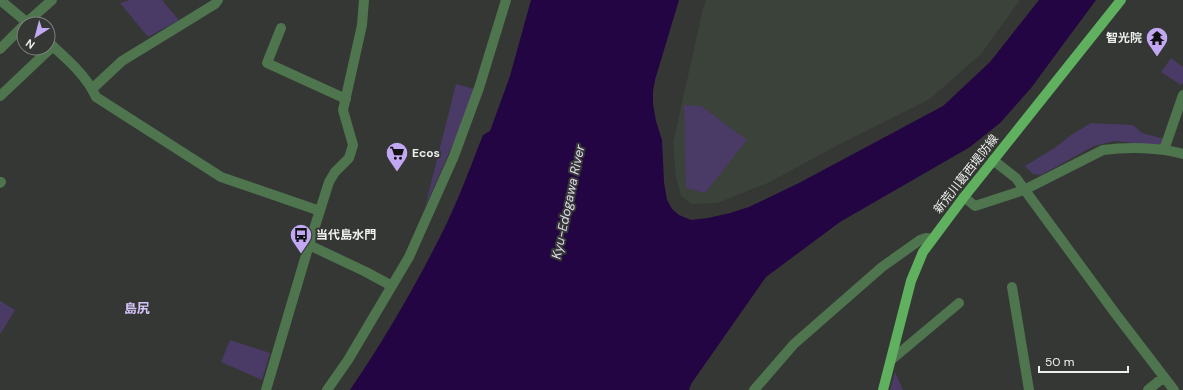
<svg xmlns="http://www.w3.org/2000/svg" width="1183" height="390" viewBox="0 0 1183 390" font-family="'DM Sans','Noto Sans JP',sans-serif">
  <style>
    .built { fill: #3a423a }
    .green { fill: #4a3a66 }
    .water { fill: #240543 }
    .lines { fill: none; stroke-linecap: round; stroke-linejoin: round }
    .minor { stroke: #4e754d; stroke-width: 10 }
    .major { stroke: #5fb160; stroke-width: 10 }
    .labels { text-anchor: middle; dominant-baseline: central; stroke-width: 4; stroke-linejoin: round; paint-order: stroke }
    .poi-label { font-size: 12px; font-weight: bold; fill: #eef0ee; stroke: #343734; text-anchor: start }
    .street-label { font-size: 12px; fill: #eef0ee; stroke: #343734 }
    .water-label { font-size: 13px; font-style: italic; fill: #e2dcf0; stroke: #343734 }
    .neighbourhood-label { font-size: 13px; font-weight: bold; fill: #d6c4fc; stroke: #343734 }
  </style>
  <rect width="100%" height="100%" fill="#343734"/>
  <path class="built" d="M 706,0 L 1020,0 L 981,54 L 930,99 L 840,144 L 768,183 L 717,203 L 692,204 L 681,196 L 676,177 L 673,143 L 702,13 Z"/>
  <path class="green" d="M 130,0 L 162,0 L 179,20 L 148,37 L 120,3 Z
    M 1171,58 L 1183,67 L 1183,83 L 1181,85 L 1161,72 Z
    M 456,84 L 474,89 L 458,133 L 425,207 Z
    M 684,105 L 701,106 L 747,140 L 705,193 L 686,188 Z
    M 1091,123 L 1133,125 L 1142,133 L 1165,139 L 1161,146 L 1114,141 L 1094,146 L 1041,175 L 1033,174 L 1025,166 L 1056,147 L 1071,135 Z
    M 0,301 L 15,310 L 1,333 L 0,333 Z
    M 230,340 L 270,353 L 262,380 L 221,362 Z
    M 895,372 L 903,390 L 890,390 Z"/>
  <path class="water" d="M 531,0 L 679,0 L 655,80 L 653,91 L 653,104 L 656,121 L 662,140 L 664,182 L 667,200 L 672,209 L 679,215 L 691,220 L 708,218 L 730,213 L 749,207 L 799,183 L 943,106 L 990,62 L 1039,0 L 1096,0 L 1031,88 L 1000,123 L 970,147 L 840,222 L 766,277 L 691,384 L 689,390 L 350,390 C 384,340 415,287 442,233 C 458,201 470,168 483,135 L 490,131 L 510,76 Z"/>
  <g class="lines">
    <path class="minor" d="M 0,0 L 29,24
      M 25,24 L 52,0
      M 281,28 L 267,63 L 346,99
      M 48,42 C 66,58 86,75 96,97 L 221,177 L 320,211
      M 0,49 L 24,25
      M 92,89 L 122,61 L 215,4 L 218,0
      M 0,96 L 53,46
      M 1164,150 L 1183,95
      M 993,160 L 1016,178 L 1115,313 L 1174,390
      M 0,183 L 1,182
      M 964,197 L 975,206 L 1024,190 L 1103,150 C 1127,147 1160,147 1183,154
      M 309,245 L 366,272 L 392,286
      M 1012,287 L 1029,390
      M 891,360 L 959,303
      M 266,390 L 309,245 L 329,182 L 335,172 L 349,158 L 353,145 L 343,110 L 362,25 L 364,0
      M 327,390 L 348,360 L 409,257 L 454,156 L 479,88 L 506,0
      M 754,390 L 794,344 L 882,267 L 920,240 L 926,238 L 931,239
      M 1148,390 L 1164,377"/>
    <path class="major" d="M 883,390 L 911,281 L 923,252 L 964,197 L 1121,0"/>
  </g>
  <defs>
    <g id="temple-pin" transform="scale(1.15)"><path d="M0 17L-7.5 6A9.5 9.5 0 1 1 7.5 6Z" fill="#c2a8f3" stroke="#343734"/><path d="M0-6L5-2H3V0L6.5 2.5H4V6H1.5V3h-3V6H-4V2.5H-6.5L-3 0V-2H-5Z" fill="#111"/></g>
    <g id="supermarket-pin" transform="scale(1.15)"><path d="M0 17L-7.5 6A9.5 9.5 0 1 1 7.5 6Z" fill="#c2a8f3" stroke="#343734"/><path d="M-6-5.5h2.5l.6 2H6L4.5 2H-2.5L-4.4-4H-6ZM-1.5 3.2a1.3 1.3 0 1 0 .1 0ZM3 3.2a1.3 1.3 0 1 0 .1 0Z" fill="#111"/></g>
    <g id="bus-pin" transform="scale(1.15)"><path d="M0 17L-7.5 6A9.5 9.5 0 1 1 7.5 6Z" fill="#c2a8f3" stroke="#343734"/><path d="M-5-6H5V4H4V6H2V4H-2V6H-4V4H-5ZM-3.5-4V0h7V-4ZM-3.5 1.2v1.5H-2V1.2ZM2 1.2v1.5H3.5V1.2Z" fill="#111"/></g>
  </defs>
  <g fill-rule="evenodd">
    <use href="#temple-pin" x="1157" y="38"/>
    <use href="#supermarket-pin" x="397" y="153"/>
    <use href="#bus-pin" x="301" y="235"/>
  </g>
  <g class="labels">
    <g class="poi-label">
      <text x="1142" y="38" text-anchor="end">智光院</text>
      <text x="412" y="153">Ecos</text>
      <text x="316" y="235">当代島水門</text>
    </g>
    <g class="street-label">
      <text transform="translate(966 174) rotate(-52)">新荒川葛西堤防線</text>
    </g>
    <g class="water-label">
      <text transform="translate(568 202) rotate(-78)">Kyu-Edogawa River</text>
    </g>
    <g class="neighbourhood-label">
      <text x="137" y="308">島尻</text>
    </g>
  </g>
  <g transform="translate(36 36) rotate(216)"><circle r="19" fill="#343734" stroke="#7e817e"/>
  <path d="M0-3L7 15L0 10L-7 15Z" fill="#c2a8f3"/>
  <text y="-6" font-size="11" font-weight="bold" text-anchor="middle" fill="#eef0ee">N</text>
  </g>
  <path d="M1039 366v6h89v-6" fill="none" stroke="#eef0ee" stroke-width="2"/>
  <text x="1045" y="366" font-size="12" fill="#eef0ee" stroke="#343734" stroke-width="3" paint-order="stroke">50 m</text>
</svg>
